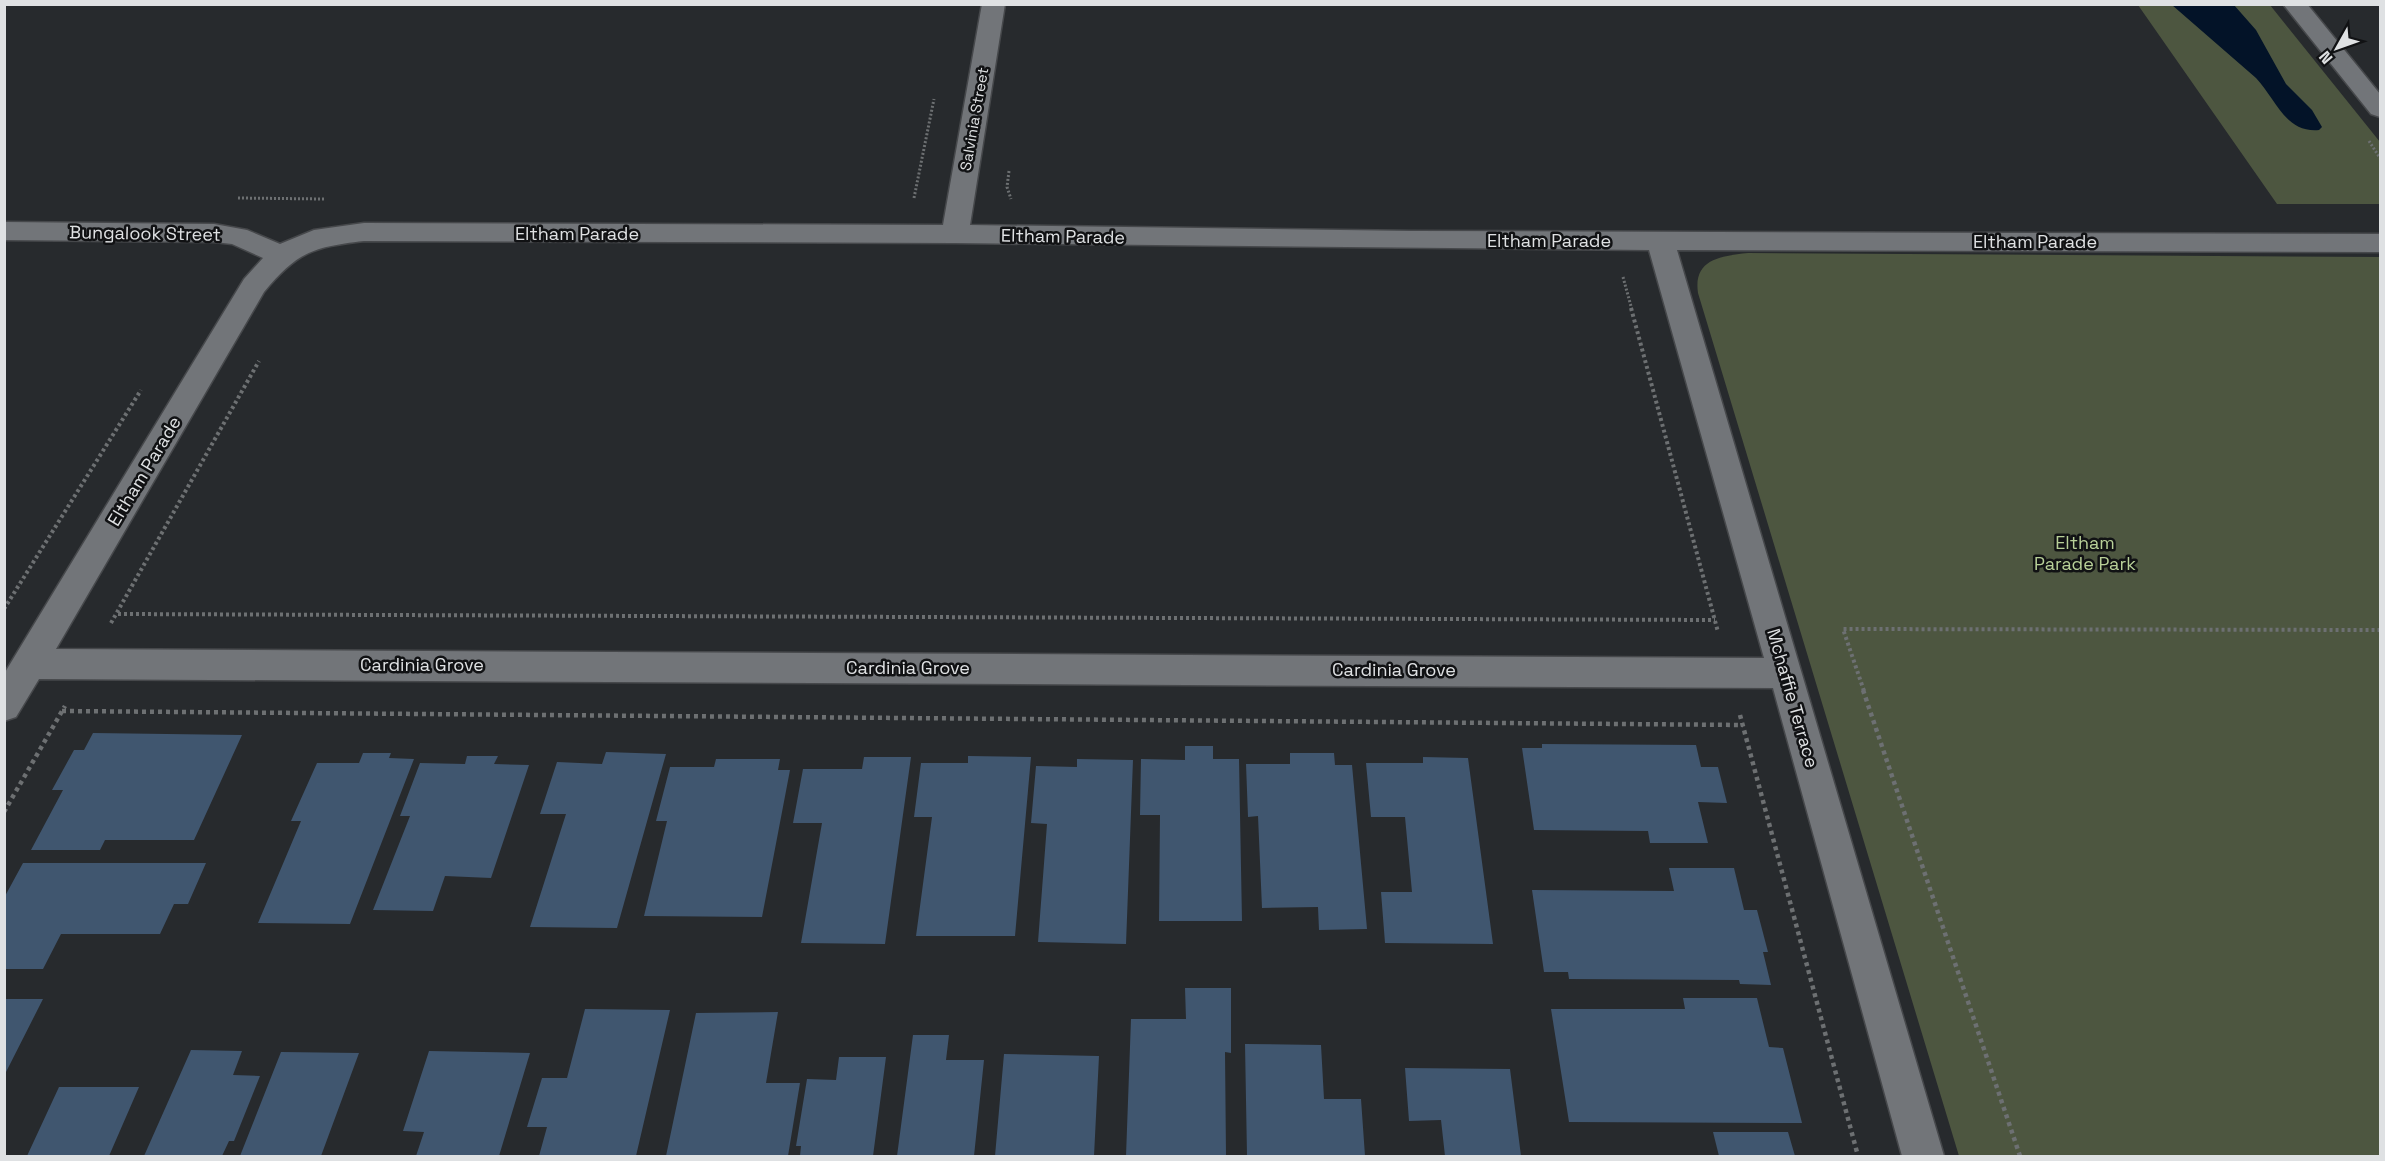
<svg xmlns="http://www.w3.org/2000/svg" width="2385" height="1161" viewBox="0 0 2385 1161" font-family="'Space Grotesk',sans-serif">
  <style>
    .green { fill: #4d5640 }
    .water { fill: #031328 }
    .building { fill: #40566f }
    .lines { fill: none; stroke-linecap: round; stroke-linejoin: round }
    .minor-casing { stroke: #46484b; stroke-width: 3 }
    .path-far2 { stroke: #6d7072; stroke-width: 3; stroke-dasharray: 2 2; stroke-linecap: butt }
    .path-far1 { stroke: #6d7072; stroke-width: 4; stroke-dasharray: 3 3; stroke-linecap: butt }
    .path { stroke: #6d7072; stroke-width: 4.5; stroke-dasharray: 4 4; stroke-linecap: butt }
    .minor { fill: #727579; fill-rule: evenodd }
    .labels { text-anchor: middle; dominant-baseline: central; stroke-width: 5; stroke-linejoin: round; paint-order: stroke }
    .far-street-label { font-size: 15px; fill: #dfe1e3; stroke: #111214 }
    .street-label { font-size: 18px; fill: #dfe1e3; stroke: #111214 }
    .park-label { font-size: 18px; fill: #b8d098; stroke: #111214 }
  </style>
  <rect width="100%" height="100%" fill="#272a2d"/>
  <path class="green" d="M 2138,5 L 2270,5 L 2380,142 L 2380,204 L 2277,204 Z
    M 1748,253 L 2380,257 L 2380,1156 L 1959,1156 L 1698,293 C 1693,259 1721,256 1748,253 Z"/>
  <path class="water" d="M 2172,5 L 2234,5 L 2256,30 L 2286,84 L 2312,110 L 2322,127 L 2319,130 C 2285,133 2276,99 2256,78 Z"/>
  <path class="building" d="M 93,733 L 242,735 L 194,840 L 105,840 L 100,850 L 31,850 L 63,790 L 52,790 L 74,750 L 84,750 Z
    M 1542,744 L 1696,745 L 1701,767 L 1718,767 L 1727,803 L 1698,802 L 1708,843 L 1650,843 L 1648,831 L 1534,830 L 1522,748 L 1542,748 Z
    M 1185,746 L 1213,746 L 1213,759 L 1239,759 L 1242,921 L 1159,921 L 1160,815 L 1140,815 L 1141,759 L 1185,760 Z
    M 606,752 L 666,754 L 617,928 L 530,927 L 566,814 L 540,814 L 557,762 L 602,764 Z
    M 363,753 L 391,753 L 389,758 L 414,759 L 350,924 L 258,923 L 301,821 L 291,821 L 317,763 L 359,763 Z
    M 1290,753 L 1334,753 L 1335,765 L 1352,765 L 1367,929 L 1319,930 L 1318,907 L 1262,908 L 1258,816 L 1248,817 L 1246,764 L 1290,764 Z
    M 467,756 L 498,756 L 494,764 L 529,765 L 491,878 L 445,876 L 433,911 L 373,910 L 410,816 L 400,816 L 420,763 L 465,764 Z
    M 968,756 L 1031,757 L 1015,936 L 916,936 L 932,817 L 914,817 L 921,763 L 968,763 Z
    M 864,757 L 911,757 L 885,944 L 801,943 L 822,823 L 793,823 L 803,769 L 862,769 Z
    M 1423,757 L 1468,758 L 1493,944 L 1385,943 L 1381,892 L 1412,892 L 1405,817 L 1371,817 L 1366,763 L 1423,763 Z
    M 716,759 L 780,759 L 778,770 L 790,770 L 762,917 L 644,916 L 667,821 L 656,821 L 670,767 L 714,767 Z
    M 1077,759 L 1133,760 L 1126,944 L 1038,942 L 1047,824 L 1031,823 L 1036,766 L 1077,767 Z
    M 23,863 L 206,863 L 188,904 L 174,904 L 160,934 L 61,934 L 43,969 L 4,969 L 4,898 Z
    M 1669,868 L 1734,868 L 1744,910 L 1757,910 L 1768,952 L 1763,952 L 1771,985 L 1740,984 L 1739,980 L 1569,979 L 1568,972 L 1544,972 L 1532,890 L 1674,891 Z
    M 1185,988 L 1231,988 L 1231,1053 L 1225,1052 L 1226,1156 L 1126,1156 L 1131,1019 L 1186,1019 Z
    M 1683,998 L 1757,998 L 1769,1047 L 1783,1048 L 1802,1123 L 1569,1122 L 1551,1009 L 1685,1009 Z
    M 4,999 L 43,999 L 4,1076 Z
    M 585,1009 L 670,1010 L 636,1156 L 539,1156 L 547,1127 L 527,1127 L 542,1078 L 567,1078 Z
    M 778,1012 L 766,1083 L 800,1083 L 788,1156 L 666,1156 L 696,1013 Z
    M 913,1035 L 949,1035 L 946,1060 L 984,1060 L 974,1156 L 897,1156 Z
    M 1245,1044 L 1321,1045 L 1324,1099 L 1361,1099 L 1365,1156 L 1247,1156 Z
    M 191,1050 L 242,1051 L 233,1075 L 260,1076 L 234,1141 L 229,1141 L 222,1156 L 144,1156 Z
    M 429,1051 L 530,1053 L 499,1156 L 416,1156 L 424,1132 L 403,1131 Z
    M 281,1052 L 359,1053 L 321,1156 L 240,1156 Z
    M 1004,1054 L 1099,1056 L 1094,1156 L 995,1156 Z
    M 839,1057 L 886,1057 L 873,1156 L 800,1156 L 801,1146 L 796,1146 L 807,1079 L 836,1080 Z
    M 1405,1068 L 1510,1069 L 1521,1156 L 1445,1156 L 1441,1120 L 1409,1121 Z
    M 59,1087 L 139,1087 L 109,1156 L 27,1156 Z
    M 1713,1132 L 1788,1132 L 1795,1156 L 1719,1156 Z"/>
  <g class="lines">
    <g class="minor-casing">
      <path id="minor" d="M 982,4 L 1005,4 L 970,225 L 1412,231 L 2380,234 L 2380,252 L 1677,250 L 1944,1156 L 1902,1156 L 1773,688 L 39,679 L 16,717 L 4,721 L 4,674 L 244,279 L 263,258 L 232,244 L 214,242 L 4,240 L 4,222 L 214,224 L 247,230 L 280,244 L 314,230 L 364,223 L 943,225 ZM 364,241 L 955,243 L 1649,250 L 1764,658 L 56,649 L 264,292 C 297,252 313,247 364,241 Z
        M 2283,4 L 2307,4 L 2380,94 L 2380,117 L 2371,114 Z"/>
    </g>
    <path class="path-far2" d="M 2369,141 L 2380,158
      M 1009,171 L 1007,187 L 1011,199
      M 238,198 L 324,199
      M 914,198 L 934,99
      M 1623,277 L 1632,310"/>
    <path class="path-far1" d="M 1631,308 L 1718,632
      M 4,609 L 141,390
      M 118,614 L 1715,620
      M 111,623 L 259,361
      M 1864,691 L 1843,629 L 2380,630"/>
    <path class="path" d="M 1863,690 L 2020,1156
      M 62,711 L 1743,725
      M 1740,715 L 1858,1156
      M 4,812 L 65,706"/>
    <use href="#minor" class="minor"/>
  </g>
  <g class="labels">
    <g class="far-street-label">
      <text transform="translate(974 119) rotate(-80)">Salvinia Street</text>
    </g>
    <g class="street-label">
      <text transform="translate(145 233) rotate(1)">Bungalook Street</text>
      <text x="577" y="233">Eltham Parade</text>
      <text transform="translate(1063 236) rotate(1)">Eltham Parade</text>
      <text x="1549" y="240">Eltham Parade</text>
      <text x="2035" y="241">Eltham Parade</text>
      <text transform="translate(144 471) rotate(-59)">Eltham Parade</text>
      <text x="422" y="664">Cardinia Grove</text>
      <text x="908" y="667">Cardinia Grove</text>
      <text x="1394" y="669">Cardinia Grove</text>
      <text transform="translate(1793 698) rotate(74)">Mchaffie Terrace</text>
    </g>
    <g class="park-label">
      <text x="2085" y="542">Eltham<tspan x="2085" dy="21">Parade Park</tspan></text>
    </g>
  </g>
  <rect width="2385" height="1161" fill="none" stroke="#dfe1e3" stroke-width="12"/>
  <g transform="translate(2337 48) rotate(230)" stroke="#111214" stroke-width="4.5" paint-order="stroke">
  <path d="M0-4.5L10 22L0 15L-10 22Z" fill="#dfe1e3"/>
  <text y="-9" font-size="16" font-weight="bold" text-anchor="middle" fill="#dfe1e3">N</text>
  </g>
</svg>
